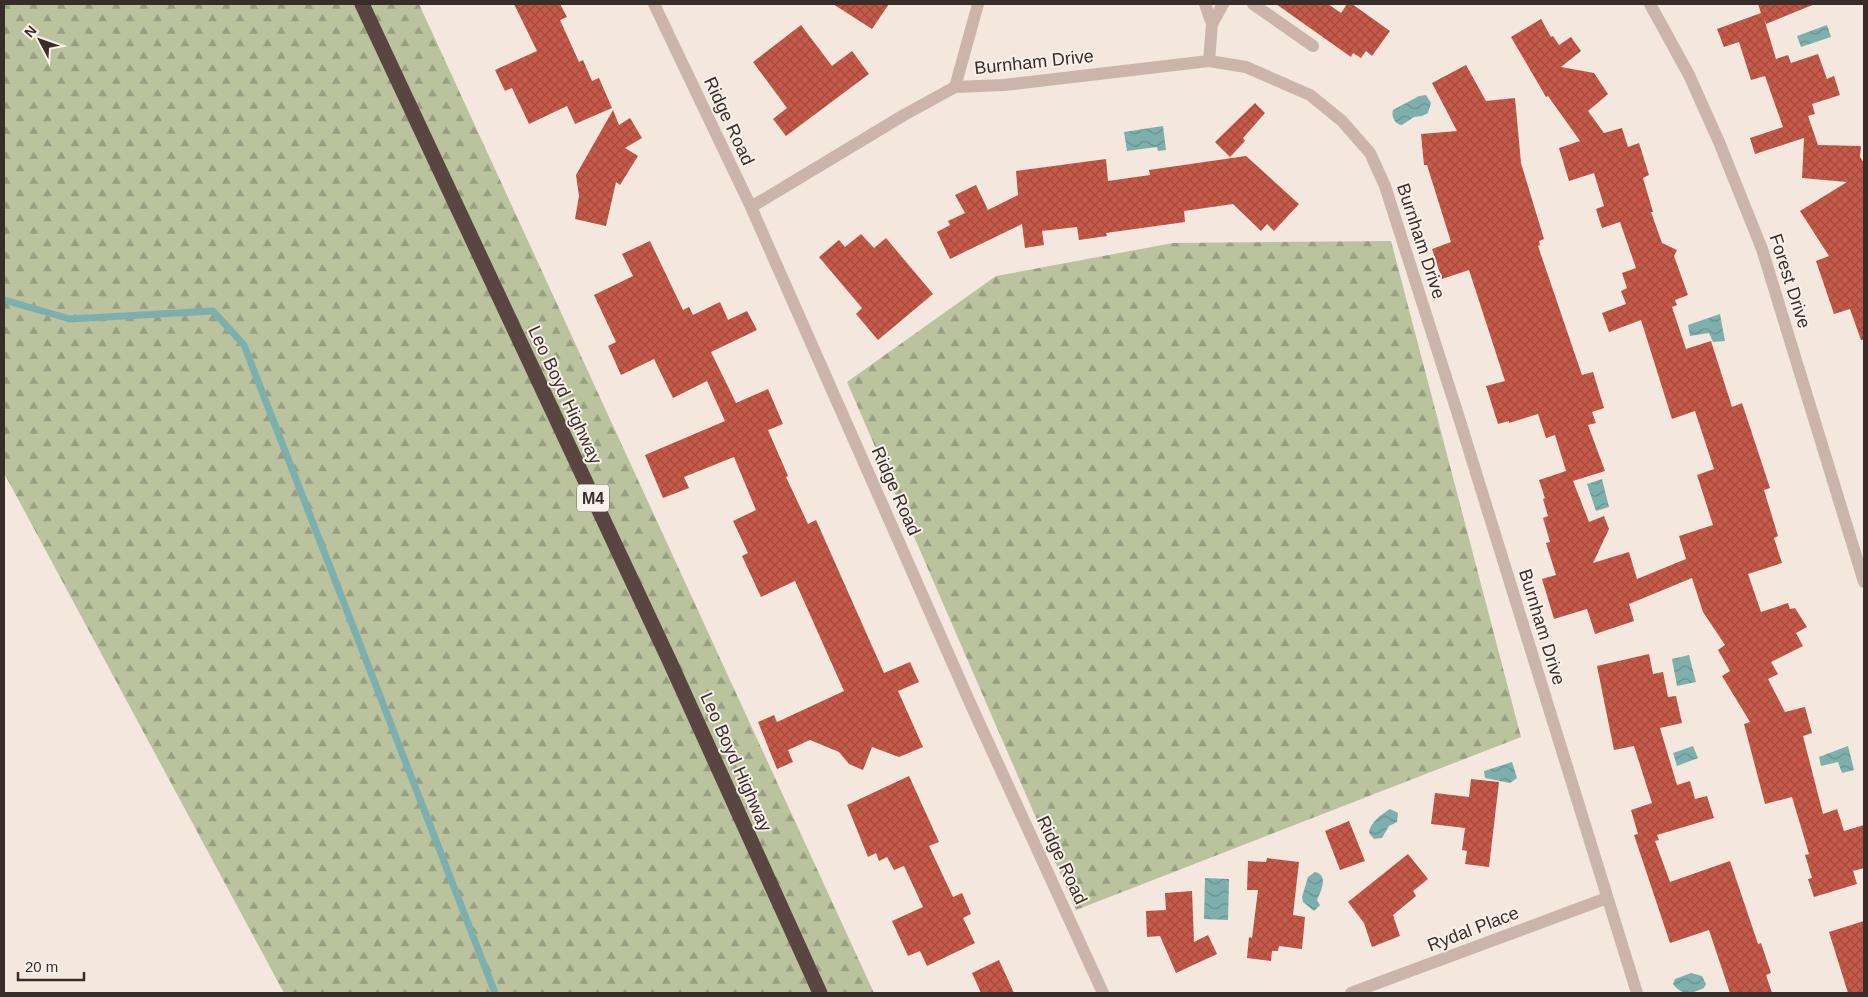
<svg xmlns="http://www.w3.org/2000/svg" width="1868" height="997" viewBox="0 0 1868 997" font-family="Arial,sans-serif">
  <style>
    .forest { fill: url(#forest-firs) }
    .water { fill: url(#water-waves) }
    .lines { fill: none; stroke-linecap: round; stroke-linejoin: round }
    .stream { stroke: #7db0ad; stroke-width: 7 }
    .building { fill: url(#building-cross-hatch) }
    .minor { stroke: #cbb5aa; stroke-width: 12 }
    .highway { stroke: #594641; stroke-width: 15 }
    .labels { text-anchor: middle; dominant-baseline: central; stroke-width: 4; stroke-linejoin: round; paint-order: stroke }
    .shield { fill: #faf1eb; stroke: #736863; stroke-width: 1 }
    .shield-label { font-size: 16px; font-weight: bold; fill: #392d29 }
    .street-label { font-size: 18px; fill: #392d29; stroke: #faf1eb }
  </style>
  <defs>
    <pattern id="forest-firs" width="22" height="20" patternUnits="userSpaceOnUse" patternTransform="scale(1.25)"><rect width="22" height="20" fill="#bac29e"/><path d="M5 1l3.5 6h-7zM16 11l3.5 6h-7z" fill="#989e81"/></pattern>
    <pattern id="water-waves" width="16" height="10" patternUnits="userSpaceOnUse" patternTransform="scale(1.25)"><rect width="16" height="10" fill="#7db0ad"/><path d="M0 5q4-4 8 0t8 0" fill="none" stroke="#67908d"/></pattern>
    <pattern id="building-cross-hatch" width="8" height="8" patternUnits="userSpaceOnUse" patternTransform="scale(1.25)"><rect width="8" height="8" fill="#c65a49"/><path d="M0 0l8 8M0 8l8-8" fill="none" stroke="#a24b3d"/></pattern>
  </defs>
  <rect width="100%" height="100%" fill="#f3e7de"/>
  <path class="forest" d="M 4,4 L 419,4 L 874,993 L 284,993 L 4,473 Z
    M 1391,241 L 1521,737 L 1076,910 L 847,382 L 996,276 L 1173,243 Z"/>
  <path class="water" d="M 1827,25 L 1831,37 L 1801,47 L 1797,36 Z
    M 1426,95 L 1431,103 L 1428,113 L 1422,116 L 1414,117 L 1402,125 C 1395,124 1391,117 1393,110 L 1419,96 Z
    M 1163,126 L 1166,150 L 1158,151 L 1157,147 L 1127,151 L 1124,132 Z
    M 1720,314 L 1725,341 L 1713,342 L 1709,333 L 1690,336 L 1688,325 Z
    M 1602,479 L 1609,507 L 1596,511 L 1587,484 Z
    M 1689,655 L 1696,682 L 1677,686 L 1672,659 Z
    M 1693,746 L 1698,758 L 1677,766 L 1673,753 Z
    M 1848,746 L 1854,770 L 1842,773 L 1838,762 L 1821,766 L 1819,757 Z
    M 1512,762 L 1517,778 L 1510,783 L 1485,778 L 1484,771 Z
    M 1390,809 L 1398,813 L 1397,822 L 1389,826 L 1382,838 L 1374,839 L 1369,833 C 1370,822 1381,815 1390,809 Z
    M 1315,872 C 1329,875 1321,891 1317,900 L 1320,905 L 1314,911 L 1303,902 L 1302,897 L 1308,877 Z
    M 1205,878 L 1229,879 L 1228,920 L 1204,919 Z
    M 1691,973 L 1702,976 L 1706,984 L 1704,988 C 1691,994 1682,996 1673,984 L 1675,979 Z"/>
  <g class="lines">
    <path class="stream" d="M 4,300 L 70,319 L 213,311 L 244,345 L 495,993"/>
  </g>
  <path class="building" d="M 514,4 L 560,4 L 567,17 L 560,20 L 579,62 L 583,60 L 592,81 L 599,78 L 612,108 L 575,124 L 567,106 L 529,124 L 512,88 L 505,91 L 495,70 L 537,51 Z
    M 833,4 L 889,4 L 872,29 Z
    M 1276,4 L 1328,4 L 1341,13 L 1347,4 L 1352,4 L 1390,31 L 1372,56 L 1366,51 L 1361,58 L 1353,53 L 1351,57 Z
    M 1758,4 L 1815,4 L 1766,24 L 1764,19 L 1776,59 L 1788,55 L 1791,63 L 1818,54 L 1827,79 L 1834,76 L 1840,95 L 1812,104 L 1815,114 L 1808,116 L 1818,145 L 1861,146 L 1860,157 L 1864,163 L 1864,340 L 1861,340 L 1850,309 L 1834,314 L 1816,261 L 1829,256 L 1800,211 L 1847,182 L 1802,178 L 1804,138 L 1755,154 L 1750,138 L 1783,127 L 1765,76 L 1751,80 L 1739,42 L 1724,47 L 1717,29 L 1761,13 Z
    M 1541,19 L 1551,37 L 1553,36 L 1559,45 L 1571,37 L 1581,51 L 1561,67 L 1594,73 L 1608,94 L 1588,111 L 1604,133 L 1622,128 L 1628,147 L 1639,143 L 1649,175 L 1643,178 L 1653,212 L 1651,212 L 1662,243 L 1677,250 L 1674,256 L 1688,295 L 1675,300 L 1677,305 L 1672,307 L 1686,349 L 1711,341 L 1732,407 L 1742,403 L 1770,488 L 1764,490 L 1778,536 L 1774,538 L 1782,563 L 1748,574 L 1761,612 L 1788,603 L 1790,609 L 1795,608 L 1807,627 L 1796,633 L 1803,646 L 1771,662 L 1778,674 L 1768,679 L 1785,712 L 1805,707 L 1812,733 L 1803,736 L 1823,814 L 1837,809 L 1844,831 L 1864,825 L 1864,868 L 1853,871 L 1857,884 L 1814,897 L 1808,879 L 1812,878 L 1805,855 L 1809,854 L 1792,797 L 1765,804 L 1744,724 L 1750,722 L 1722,676 L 1730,671 L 1718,650 L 1725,645 L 1703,612 L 1692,578 L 1629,604 L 1634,621 L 1595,634 L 1587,609 L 1554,619 L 1542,579 L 1556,575 L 1546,543 L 1550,542 L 1543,518 L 1548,516 L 1543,499 L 1545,498 L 1539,480 L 1566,471 L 1555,435 L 1546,438 L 1538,414 L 1509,423 L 1509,421 L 1498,424 L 1486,386 L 1505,381 L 1469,270 L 1442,279 L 1432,249 L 1451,242 L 1427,165 L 1424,165 L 1421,134 L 1457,131 L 1432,83 L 1466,65 L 1486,101 L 1515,98 L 1521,163 L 1544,239 L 1539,241 L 1540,245 L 1538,246 L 1582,375 L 1593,372 L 1604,408 L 1592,412 L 1596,423 L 1588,425 L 1605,471 L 1573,481 L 1589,522 L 1604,516 L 1609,529 L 1593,563 L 1629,552 L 1637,579 L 1686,559 L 1679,536 L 1713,525 L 1697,475 L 1714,469 L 1695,411 L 1672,419 L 1641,320 L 1609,332 L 1602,313 L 1626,304 L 1621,291 L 1627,288 L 1622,273 L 1636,268 L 1620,222 L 1602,228 L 1596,209 L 1604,206 L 1594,173 L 1569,181 L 1559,148 L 1580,141 L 1548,96 L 1546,97 L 1511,37 Z
    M 801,25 L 832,66 L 852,51 L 869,74 L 786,136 L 773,119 L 787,108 L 753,62 Z
    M 1255,103 L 1265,113 L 1243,138 L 1245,141 L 1230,157 L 1215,142 Z
    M 613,110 L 619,125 L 630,118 L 642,138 L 625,148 L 638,156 L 620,185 L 616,182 L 606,226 L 575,219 L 579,196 L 576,175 Z
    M 1246,156 L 1299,204 L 1274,231 L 1267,224 L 1261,231 L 1233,204 L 1184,211 L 1185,222 L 1106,233 L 1107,236 L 1079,240 L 1077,227 L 1042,231 L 1044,245 L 1025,248 L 1022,224 L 950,259 L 937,232 L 950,225 L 948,221 L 965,213 L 955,195 L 976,185 L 988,210 L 1018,195 L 1016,171 L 1106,159 L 1108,181 L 1150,175 L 1149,170 Z
    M 861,234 L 874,248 L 886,238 L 933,294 L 878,340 L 856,314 L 862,308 L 819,257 L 839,240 L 845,247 Z
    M 650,241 L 683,310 L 689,307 L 693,315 L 720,302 L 728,320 L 747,311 L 757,330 L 711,352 L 736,403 L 768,389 L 783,424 L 768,430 L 788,476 L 786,477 L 808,524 L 816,520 L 884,673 L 910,662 L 919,682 L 898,691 L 923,747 L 899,757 L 872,747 L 863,770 L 849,764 L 839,752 L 810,740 L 788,750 L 793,762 L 777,769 L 758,722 L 774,715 L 777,722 L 844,691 L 795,581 L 761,597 L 742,556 L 748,553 L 733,521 L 756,510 L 734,457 L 684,477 L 689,488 L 663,498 L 645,455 L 725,421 L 707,381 L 673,398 L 654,359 L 621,375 L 608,346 L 616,342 L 594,295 L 633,276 L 622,254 Z
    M 1649,654 L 1653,674 L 1663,672 L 1668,697 L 1676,696 L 1682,723 L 1660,728 L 1677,785 L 1690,781 L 1695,799 L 1707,796 L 1714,818 L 1657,835 L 1659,840 L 1655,841 L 1670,882 L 1730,861 L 1758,944 L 1761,943 L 1771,973 L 1766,975 L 1772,993 L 1730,993 L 1709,930 L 1670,943 L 1634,835 L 1638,834 L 1631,810 L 1652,803 L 1634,746 L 1614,750 L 1597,666 Z
    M 909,776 L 939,842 L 929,846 L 953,897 L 962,893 L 971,914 L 963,918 L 975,943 L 927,966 L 920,951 L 908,956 L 892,921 L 923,907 L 904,866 L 894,870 L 887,857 L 879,861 L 876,853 L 868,857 L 847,805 Z
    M 1471,779 L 1499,782 L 1489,867 L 1465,864 L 1467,851 L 1462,850 L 1465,828 L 1431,824 L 1435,793 L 1469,797 Z
    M 1349,821 L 1365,861 L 1340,870 L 1325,831 Z
    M 1408,854 L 1428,879 L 1413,891 L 1416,896 L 1393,915 L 1400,936 L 1372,947 L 1364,923 L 1348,902 Z
    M 1267,858 L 1299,862 L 1293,915 L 1305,917 L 1302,949 L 1279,946 L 1278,951 L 1272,951 L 1271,961 L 1247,958 L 1249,937 L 1252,938 L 1258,890 L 1247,890 L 1248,861 L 1266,862 Z
    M 1192,891 L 1194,942 L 1208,935 L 1217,954 L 1176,973 L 1160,936 L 1147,937 L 1146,911 L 1166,910 L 1165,893 Z
    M 1864,921 L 1864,993 L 1848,993 L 1829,932 Z
    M 999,960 L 1014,993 L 981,993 L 972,973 Z"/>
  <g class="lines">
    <path class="minor" d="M 654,4 L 751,207 L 971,705 L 1103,993
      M 1205,4 L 1212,24
      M 1253,4 L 1313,46
      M 1650,4 L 1689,75 L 1719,142 L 1762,249 L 1864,582
      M 1209,61 L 1212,24 L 1223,4
      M 955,87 L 978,4
      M 751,207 L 904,115 L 955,87 L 1004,85 L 1209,61 L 1246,67 L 1310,95 L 1342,121 L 1370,153 L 1385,186 L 1460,421 L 1637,993
      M 1351,993 L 1607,898"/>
    <path class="highway" d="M 362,4 L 670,662 L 820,993"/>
  </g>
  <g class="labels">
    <rect class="shield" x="577" y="484.5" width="32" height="27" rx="4"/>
    <g class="shield-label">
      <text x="593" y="498">M4</text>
    </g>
    <g class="street-label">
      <text transform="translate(1034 62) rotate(-6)">Burnham Drive</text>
      <text transform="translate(729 121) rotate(65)">Ridge Road</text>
      <text transform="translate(1421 241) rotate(72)">Burnham Drive</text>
      <text transform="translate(1790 281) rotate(72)">Forest Drive</text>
      <text transform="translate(565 395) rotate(65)">Leo Boyd Highway</text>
      <text transform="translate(896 491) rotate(66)">Ridge Road</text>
      <text transform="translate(1542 627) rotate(73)">Burnham Drive</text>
      <text transform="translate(736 762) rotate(66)">Leo Boyd Highway</text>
      <text transform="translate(1062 860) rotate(65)">Ridge Road</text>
      <text transform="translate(1473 929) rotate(-21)">Rydal Place</text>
    </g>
  </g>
  <rect width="1868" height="997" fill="none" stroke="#392d29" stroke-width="10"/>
  <g transform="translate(40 40) rotate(311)" stroke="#faf1eb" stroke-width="4" paint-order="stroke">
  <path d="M0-4L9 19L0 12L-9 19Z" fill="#392d29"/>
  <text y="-8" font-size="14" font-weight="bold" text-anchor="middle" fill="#392d29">N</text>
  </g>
  <path d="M18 972v8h66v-8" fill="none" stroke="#392d29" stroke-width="2.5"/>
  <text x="25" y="972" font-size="15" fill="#392d29" stroke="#faf1eb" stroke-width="4" paint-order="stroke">20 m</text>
</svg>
